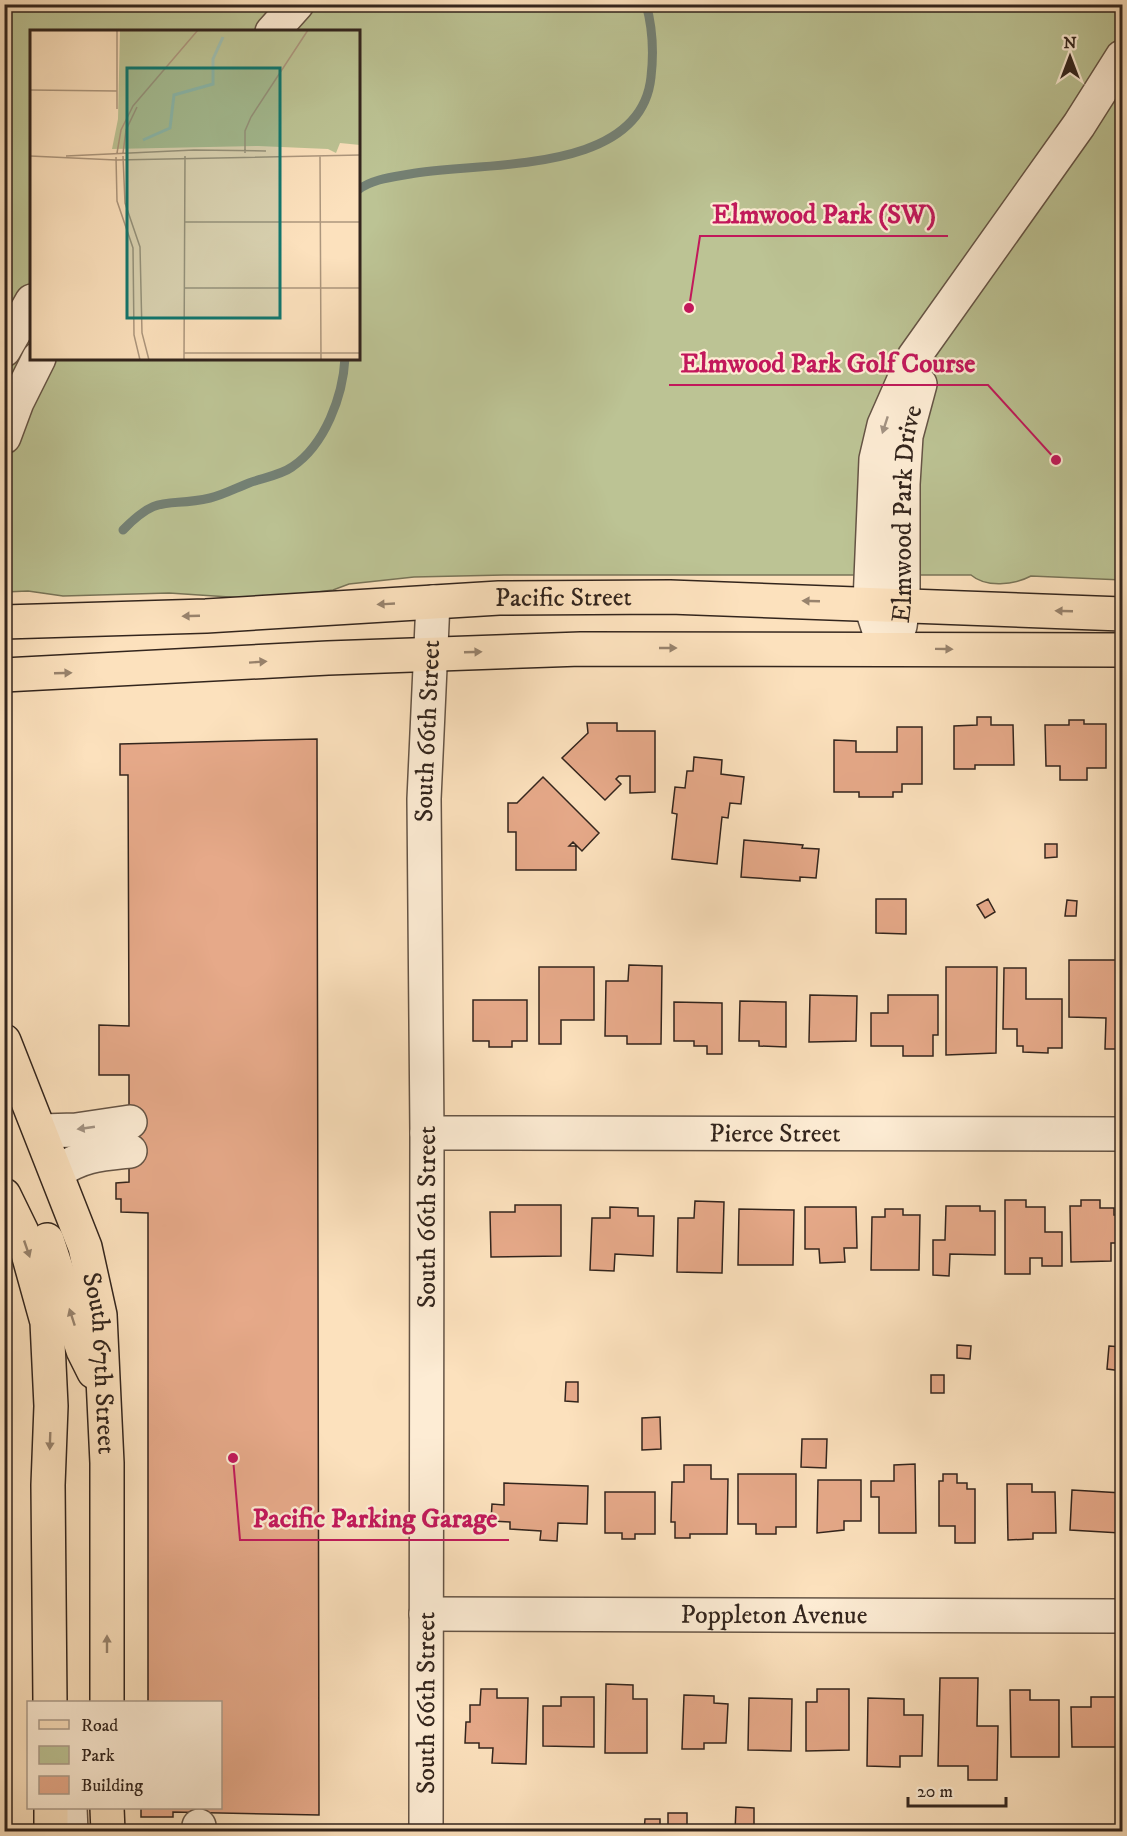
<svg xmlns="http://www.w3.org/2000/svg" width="1127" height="1836" viewBox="0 0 1127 1836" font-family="'IM FELL DW Pica',serif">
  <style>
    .green { fill: #bcc394; stroke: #787458; stroke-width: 1.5; fill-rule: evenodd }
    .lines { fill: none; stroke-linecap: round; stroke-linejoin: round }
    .stream { stroke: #748175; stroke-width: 9 }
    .building { fill: #e6a989; stroke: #33251d; stroke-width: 1.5 }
    .minor-casing { stroke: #655445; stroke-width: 36 }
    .major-casing { stroke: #33251d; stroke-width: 36 }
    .minor { stroke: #fdecd4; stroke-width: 33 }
    .major { stroke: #fce1bd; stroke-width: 33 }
    .oneway { fill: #a29282 }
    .oneway2 { fill: #98836d }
    .labels { text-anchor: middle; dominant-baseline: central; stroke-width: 4.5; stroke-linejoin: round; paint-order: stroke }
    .street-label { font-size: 26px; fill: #33251d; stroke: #fdecd4 }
    .inset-river { fill: none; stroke: #9fbeaf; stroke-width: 3 }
    .inset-road { fill: none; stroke: #ac967d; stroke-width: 1.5 }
    .view { fill: #0f766e; fill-opacity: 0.15; stroke: #0f766e; stroke-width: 3 }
    .inset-edge { fill: none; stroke: #33251d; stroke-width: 3 }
    .leader { fill: none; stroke: #c2185b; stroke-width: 2 }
    .callout-dot { fill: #c2185b; stroke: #fdecd4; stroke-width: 2 }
    .callout-label { font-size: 27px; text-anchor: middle; font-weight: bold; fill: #c2185b; stroke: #fdecd4; stroke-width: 4.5; stroke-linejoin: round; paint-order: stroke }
  </style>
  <rect width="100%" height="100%" fill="#fce1bd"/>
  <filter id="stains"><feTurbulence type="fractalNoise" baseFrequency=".00333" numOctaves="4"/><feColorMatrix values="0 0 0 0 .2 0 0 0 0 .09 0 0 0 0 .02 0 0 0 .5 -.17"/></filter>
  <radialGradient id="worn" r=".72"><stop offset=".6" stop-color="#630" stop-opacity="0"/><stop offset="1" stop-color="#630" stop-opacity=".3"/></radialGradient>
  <path class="green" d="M 4,5 L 1122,5 L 1122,580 L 1031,576 C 1014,585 986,588 971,575 L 504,575 L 414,577 L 349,584 L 333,590 L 261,599 L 169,593 L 63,596 L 28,591 L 5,592 ZM 32,32 L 358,32 L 358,358 L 32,358 Z"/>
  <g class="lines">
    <path class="stream" d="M 358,190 C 372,179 393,177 410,174 C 482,161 641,176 651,77 C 654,51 653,29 646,4
      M 123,530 C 160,492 167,508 210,498 C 223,495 236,488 249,483 C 262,478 281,475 292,467 C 325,445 343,396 345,358"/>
  </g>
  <path class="building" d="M 977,717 L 991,717 L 991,725 L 1013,725 L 1014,765 L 975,765 L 975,769 L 954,769 L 954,726 L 977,725 Z
    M 1069,720 L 1084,720 L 1084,724 L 1106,724 L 1106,768 L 1087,768 L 1087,780 L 1060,780 L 1060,766 L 1046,766 L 1045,725 L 1069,725 Z
    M 587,723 L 617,723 L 617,731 L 655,731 L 655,792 L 630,793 L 630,776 L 619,776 L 616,779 L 621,784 L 605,800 L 562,758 L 588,733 Z
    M 897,727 L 922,727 L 922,784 L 902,784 L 902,792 L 893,792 L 893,797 L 859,797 L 859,792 L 834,792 L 834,740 L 856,741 L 856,752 L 897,752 Z
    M 317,739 L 319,1815 L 173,1812 L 173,1817 L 141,1817 L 141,1808 L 220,1808 L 220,1702 L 148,1702 L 148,1213 L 121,1212 L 121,1199 L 116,1199 L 116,1183 L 129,1182 L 129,1075 L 99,1075 L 99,1025 L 129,1026 L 128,775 L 120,775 L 120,744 Z
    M 694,757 L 722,760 L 721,774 L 744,777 L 741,804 L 730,803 L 728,818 L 722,817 L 717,864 L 672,859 L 677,814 L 672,813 L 675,787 L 685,788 L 687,771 L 693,771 Z
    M 543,777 L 599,833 L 582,851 L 573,842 L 569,846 L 576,846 L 576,870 L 516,870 L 516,832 L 508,832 L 508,803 L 517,803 Z
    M 744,840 L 803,845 L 802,848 L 819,849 L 816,878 L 800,877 L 800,881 L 741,877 Z
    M 1045,844 L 1057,844 L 1057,857 L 1045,858 Z
    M 876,899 L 906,899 L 906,934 L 876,933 Z
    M 988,899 L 995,912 L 985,918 L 977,905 Z
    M 1067,900 L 1077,901 L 1076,916 L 1065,916 Z
    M 1069,960 L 1118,960 L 1118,970 L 1122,970 L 1122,1049 L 1105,1049 L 1106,1018 L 1069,1017 Z
    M 629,965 L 662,966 L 661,1044 L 627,1044 L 627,1036 L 605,1036 L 606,981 L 628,981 Z
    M 539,967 L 594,967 L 594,1020 L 561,1020 L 561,1044 L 539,1044 Z
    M 946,967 L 997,967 L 996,1053 L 946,1055 Z
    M 1004,968 L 1026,968 L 1026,999 L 1062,999 L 1062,1048 L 1048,1048 L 1048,1053 L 1023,1052 L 1023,1046 L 1017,1046 L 1017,1029 L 1003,1029 Z
    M 810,995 L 857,996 L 856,1041 L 809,1042 Z
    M 888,995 L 938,995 L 938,1035 L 933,1035 L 933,1056 L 903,1056 L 903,1046 L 871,1046 L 871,1013 L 888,1013 Z
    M 473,1000 L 527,1000 L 527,1041 L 512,1041 L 512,1047 L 489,1047 L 489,1041 L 473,1041 Z
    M 740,1001 L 786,1002 L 786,1047 L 759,1046 L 759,1041 L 739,1041 Z
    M 674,1002 L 722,1003 L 722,1054 L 707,1054 L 707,1046 L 694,1046 L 694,1041 L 674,1041 Z
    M 1005,1200 L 1026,1200 L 1026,1207 L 1045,1207 L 1045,1232 L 1062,1232 L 1062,1266 L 1042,1266 L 1042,1258 L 1030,1258 L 1030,1274 L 1005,1274 Z
    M 1081,1200 L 1100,1200 L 1100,1208 L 1114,1208 L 1114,1215 L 1122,1215 L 1122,1243 L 1111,1243 L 1111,1261 L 1071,1262 L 1070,1206 L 1081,1206 Z
    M 695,1201 L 724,1202 L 722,1273 L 677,1272 L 678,1218 L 694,1218 Z
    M 515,1205 L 561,1205 L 561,1256 L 491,1257 L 490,1212 L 515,1212 Z
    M 946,1206 L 980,1206 L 980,1211 L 995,1211 L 995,1255 L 950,1254 L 949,1276 L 933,1275 L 933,1240 L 945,1240 Z
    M 610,1207 L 638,1208 L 638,1216 L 654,1216 L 653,1256 L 615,1254 L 614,1271 L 590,1270 L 592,1218 L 610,1218 Z
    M 805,1207 L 856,1207 L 857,1248 L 844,1248 L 845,1262 L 820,1263 L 819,1249 L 805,1249 Z
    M 739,1209 L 794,1210 L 793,1265 L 738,1265 Z
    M 885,1209 L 903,1209 L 903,1215 L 920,1215 L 919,1270 L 871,1270 L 872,1217 L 885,1217 Z
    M 957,1345 L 971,1346 L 970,1359 L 957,1358 Z
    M 1109,1346 L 1122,1347 L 1122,1371 L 1107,1369 Z
    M 931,1375 L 944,1375 L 944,1393 L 931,1393 Z
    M 566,1382 L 578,1382 L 578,1402 L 565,1401 Z
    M 660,1417 L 661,1449 L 642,1450 L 642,1418 Z
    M 802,1439 L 827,1439 L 826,1468 L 801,1467 Z
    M 915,1464 L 916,1533 L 879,1533 L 879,1497 L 871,1497 L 871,1481 L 894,1481 L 894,1465 Z
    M 684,1465 L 711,1465 L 711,1479 L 728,1479 L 727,1534 L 690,1534 L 690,1538 L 675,1538 L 675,1522 L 671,1522 L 672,1482 L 684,1482 Z
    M 738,1474 L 796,1474 L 796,1527 L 776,1527 L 776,1534 L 756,1534 L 756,1524 L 738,1524 Z
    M 943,1474 L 957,1474 L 957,1483 L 967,1483 L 967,1489 L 975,1489 L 975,1543 L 955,1543 L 955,1526 L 939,1526 L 939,1481 L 943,1481 Z
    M 818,1480 L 861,1480 L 861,1521 L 844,1521 L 844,1530 L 817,1533 Z
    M 504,1483 L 588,1486 L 587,1524 L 558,1523 L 557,1541 L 540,1540 L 541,1531 L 510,1529 L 510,1522 L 491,1521 L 492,1504 L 504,1505 Z
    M 1007,1484 L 1032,1484 L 1032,1492 L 1055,1492 L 1056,1533 L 1033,1533 L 1033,1539 L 1008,1540 Z
    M 1072,1490 L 1122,1493 L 1120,1533 L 1070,1530 Z
    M 605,1492 L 655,1492 L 655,1534 L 635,1534 L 635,1539 L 622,1539 L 622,1533 L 605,1533 Z
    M 940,1678 L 978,1678 L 977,1726 L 998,1726 L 997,1780 L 968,1780 L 968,1766 L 938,1766 Z
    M 606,1684 L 633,1685 L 633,1699 L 647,1699 L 647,1753 L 605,1753 Z
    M 481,1689 L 497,1689 L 497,1698 L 528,1698 L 526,1764 L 492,1763 L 493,1748 L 479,1748 L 479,1743 L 465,1743 L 466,1722 L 470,1722 L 470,1705 L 480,1705 Z
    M 817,1689 L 849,1689 L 849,1750 L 806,1751 L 806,1702 L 817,1702 Z
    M 1010,1690 L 1030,1690 L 1030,1700 L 1059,1700 L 1059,1757 L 1011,1757 Z
    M 684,1695 L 714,1696 L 714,1703 L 728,1704 L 726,1743 L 704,1743 L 704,1749 L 682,1749 Z
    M 561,1697 L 594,1697 L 594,1747 L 543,1746 L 543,1706 L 561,1706 Z
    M 1091,1697 L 1119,1697 L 1120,1747 L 1072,1747 L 1071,1707 L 1091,1707 Z
    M 749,1698 L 792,1699 L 791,1751 L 748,1750 Z
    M 868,1698 L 904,1699 L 904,1715 L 923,1715 L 922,1756 L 900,1756 L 900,1767 L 867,1766 Z
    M 736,1807 L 754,1808 L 754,1832 L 735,1832 Z
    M 668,1813 L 687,1813 L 687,1832 L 668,1832 Z
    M 645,1819 L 660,1819 L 660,1832 L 644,1832 Z"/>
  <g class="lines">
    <g class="minor-casing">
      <g id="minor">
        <path d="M 272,32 L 297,4"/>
        <path d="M 4,350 L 32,301"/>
        <path d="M 4,437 L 17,402 L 39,358"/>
        <path d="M 885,649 L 870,603 L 876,459 L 884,425 L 914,357 L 1079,125 L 1122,57"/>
        <path id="s1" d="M 885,649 L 900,626 L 903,604 L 903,484 L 906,436 L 920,384"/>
        <path d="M 41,1131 L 76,1130 L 130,1122"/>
        <path id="s2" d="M 427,1133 L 1122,1134"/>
        <path d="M 58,1172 C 81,1155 102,1154 130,1151"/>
        <path id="s3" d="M 426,1614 L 1122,1616"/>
        <path d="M 70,1808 L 71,1832"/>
        <path d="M 199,1826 L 199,1832"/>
        <path id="s4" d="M 426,1832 L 427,1133 L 424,799 L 433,602"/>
      </g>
    </g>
    <g class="major-casing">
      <g id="major">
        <path id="s5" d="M 4,622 L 206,616 L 499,598 L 670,597 L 1122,614"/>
        <path d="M 4,675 L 328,658 L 581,649 L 1122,650"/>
        <path id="s6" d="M 4,1041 L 85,1247 L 100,1315 L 107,1463 L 107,1702"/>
        <path d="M 4,1195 L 22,1232 L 47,1322 L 51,1406 L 48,1485 L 50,1702"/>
        <path d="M 47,1240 L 83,1350 L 94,1372"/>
        <path d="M 51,1808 L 51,1832"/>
        <path d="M 107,1808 L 108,1832"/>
      </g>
    </g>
    <use href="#minor" class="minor"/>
    <use href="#major" class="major"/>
  </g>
  <defs><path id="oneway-solid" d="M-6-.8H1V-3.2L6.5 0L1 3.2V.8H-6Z" transform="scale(1.5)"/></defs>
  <g class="oneway">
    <use href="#oneway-solid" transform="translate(885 425) rotate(108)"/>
    <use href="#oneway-solid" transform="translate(86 1128) rotate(172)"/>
  </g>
  <g class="oneway2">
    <use href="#oneway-solid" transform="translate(811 601) rotate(-178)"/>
    <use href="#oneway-solid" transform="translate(386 604) rotate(177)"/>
    <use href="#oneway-solid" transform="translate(1064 611) rotate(-178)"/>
    <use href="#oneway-solid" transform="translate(191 616) rotate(178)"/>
    <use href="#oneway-solid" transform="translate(668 648)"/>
    <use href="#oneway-solid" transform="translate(944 649) rotate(1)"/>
    <use href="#oneway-solid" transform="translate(473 652) rotate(-2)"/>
    <use href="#oneway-solid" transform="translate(258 662) rotate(-4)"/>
    <use href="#oneway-solid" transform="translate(63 673) rotate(-2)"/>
    <use href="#oneway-solid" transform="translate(27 1249) rotate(71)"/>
    <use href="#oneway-solid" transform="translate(72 1317) rotate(-108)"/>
    <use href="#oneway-solid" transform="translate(50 1441) rotate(92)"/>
    <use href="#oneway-solid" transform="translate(107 1644) rotate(-90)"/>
  </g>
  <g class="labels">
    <g class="street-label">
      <text stroke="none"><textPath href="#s1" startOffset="140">Elmwood Park Drive</textPath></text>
      <text stroke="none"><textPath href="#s5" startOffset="560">Pacific Street</textPath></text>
      <text stroke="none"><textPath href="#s4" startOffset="1101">South 66th Street</textPath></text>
      <text stroke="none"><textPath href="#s2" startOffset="348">Pierce Street</textPath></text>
      <text stroke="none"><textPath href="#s4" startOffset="615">South 66th Street</textPath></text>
      <text stroke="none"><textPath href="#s6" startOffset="339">South 67th Street</textPath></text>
      <text stroke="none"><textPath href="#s3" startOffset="348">Poppleton Avenue</textPath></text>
      <text stroke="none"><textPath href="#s4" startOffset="129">South 66th Street</textPath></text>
    </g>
  </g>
  <g transform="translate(30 30)">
    <rect width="330" height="330" fill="#fce1bd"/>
    <path d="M 90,0 L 330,0 L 330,115 L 310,113 L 306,123 L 298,119 L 228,116 L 82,119 L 88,89 Z" fill="#bcc394"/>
    <path class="inset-river" d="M 113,110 L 140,98 L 144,65 L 183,54 L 183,29 L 193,7"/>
    <path class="inset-road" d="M 0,60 L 87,61M 87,79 L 87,0M 87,123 L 91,100 L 103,76 L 168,0M 93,123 L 96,100 L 107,77M 215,123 L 215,101 L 221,87 L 278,0M 0,126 L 86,130 L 330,125M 36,126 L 164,120 L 236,121M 93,126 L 95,173 L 110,217 L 112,303 L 119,330M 290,126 L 291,330M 86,127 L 87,171 L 103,218 L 104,305 L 110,330M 155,192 L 330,192M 154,258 L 330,258M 154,323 L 330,323M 154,330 L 155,126"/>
    <path class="view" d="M 97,38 L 250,38 L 250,288 L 97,288 Z"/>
    <rect width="330" height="330" class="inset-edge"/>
  </g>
  <path class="leader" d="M689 308L700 236H948M1056 460L988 385H669M233 1458L240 1540H509"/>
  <g class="callout-dot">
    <circle cx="689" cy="308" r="6"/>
    <circle cx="1056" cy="460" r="6"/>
    <circle cx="233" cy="1458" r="6"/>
  </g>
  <g class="callout-label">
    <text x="824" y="223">Elmwood Park (SW)</text>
    <text x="828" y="372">Elmwood Park Golf Course</text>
    <text x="375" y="1527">Pacific Parking Garage</text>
  </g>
  <rect width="1127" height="1836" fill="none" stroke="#fce1bd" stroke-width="24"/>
  <rect x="6" y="6" width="1115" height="1824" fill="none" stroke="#33251d" stroke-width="3"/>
  <rect x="12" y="12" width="1103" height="1812" fill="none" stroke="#33251d" stroke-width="1.5"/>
  <rect x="27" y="1701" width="195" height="108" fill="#fdecd4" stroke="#ac9c8b" stroke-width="1.5"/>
  <rect x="39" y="1720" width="30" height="9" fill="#fce1bd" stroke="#ac9c8b" stroke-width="1.5"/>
  <text x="81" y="1731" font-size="18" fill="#33251d">Road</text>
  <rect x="39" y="1746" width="30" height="18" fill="#bcc394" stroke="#ac9c8b" stroke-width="1.5"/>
  <text x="81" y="1761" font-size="18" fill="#33251d">Park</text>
  <rect x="39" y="1776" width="30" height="18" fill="#e6a989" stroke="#ac9c8b" stroke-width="1.5"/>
  <text x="81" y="1791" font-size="18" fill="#33251d">Building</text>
  <g transform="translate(1070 57)" stroke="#fdecd4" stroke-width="4.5" paint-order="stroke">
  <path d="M0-4.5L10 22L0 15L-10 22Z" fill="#33251d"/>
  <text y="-9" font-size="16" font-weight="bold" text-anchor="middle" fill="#33251d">N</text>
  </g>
  <path d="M908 1797v9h98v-9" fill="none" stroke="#33251d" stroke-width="3"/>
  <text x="917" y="1797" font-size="18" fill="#33251d" stroke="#fdecd4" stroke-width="4.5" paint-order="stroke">20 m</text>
  <rect width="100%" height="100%" filter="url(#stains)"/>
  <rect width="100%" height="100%" fill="url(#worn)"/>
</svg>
